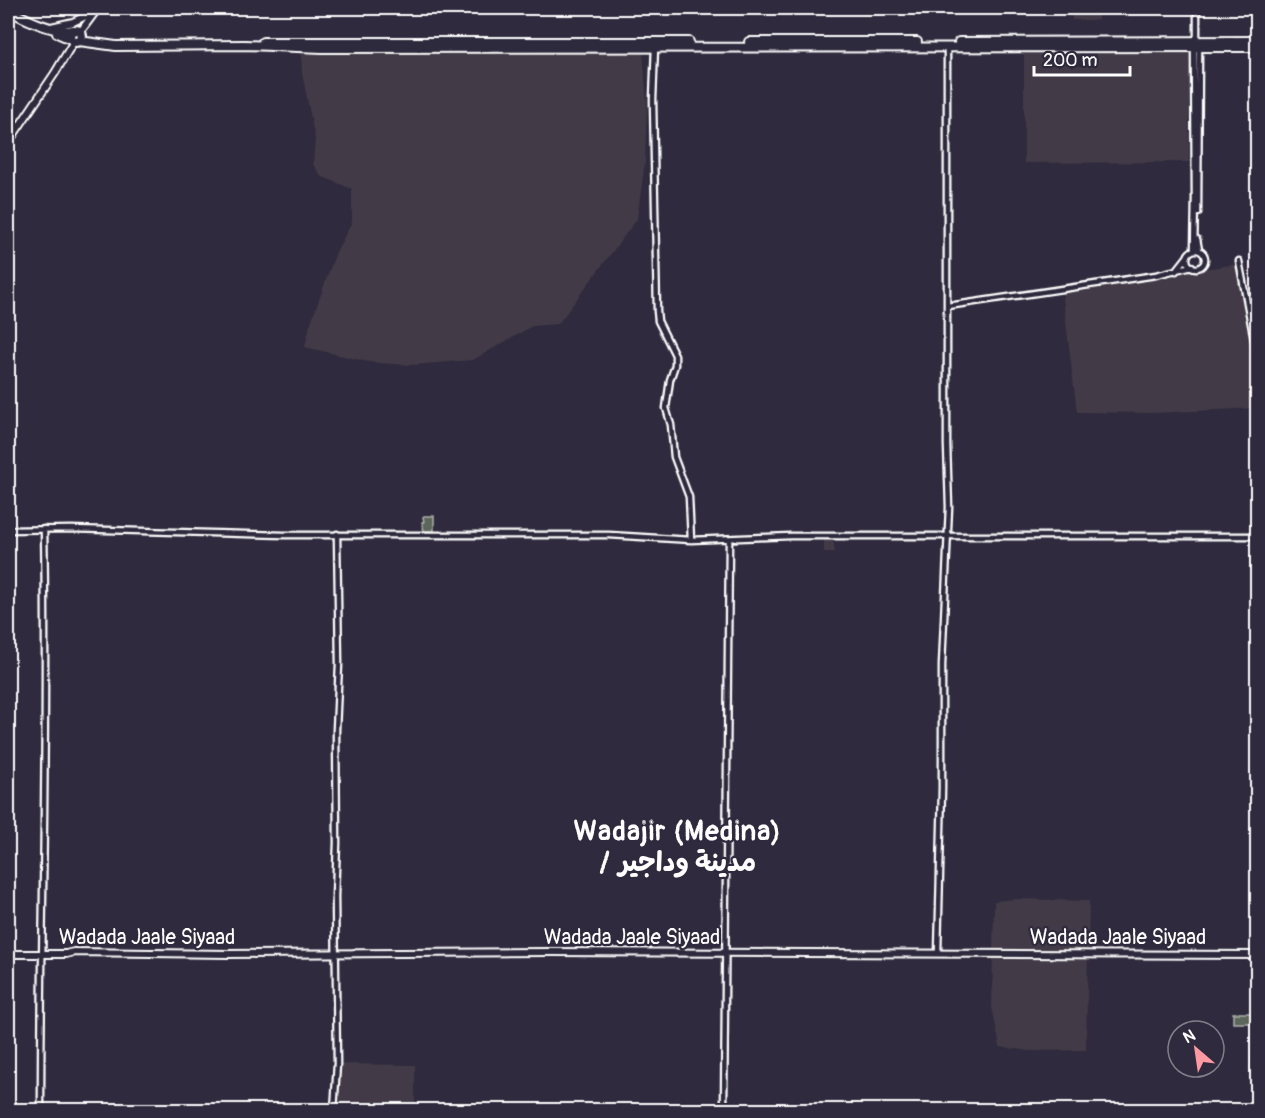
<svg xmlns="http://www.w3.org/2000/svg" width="1265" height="1118" viewBox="0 0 1265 1118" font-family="Pangolin,'Playpen Sans Arabic',sans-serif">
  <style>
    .built { fill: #423a47 }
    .pitch { fill: #5d665a; stroke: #aeb2ac; stroke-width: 1.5 }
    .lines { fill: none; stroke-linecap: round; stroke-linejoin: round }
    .minor-casing { stroke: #fff; stroke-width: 9 }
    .major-casing { stroke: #fff; stroke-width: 10 }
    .highway-casing { stroke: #fff; stroke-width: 12 }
    .minor { stroke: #2f2a3d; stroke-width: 4.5 }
    .major { stroke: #2f2a3d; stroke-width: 6 }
    .highway { stroke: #2f2a3d; stroke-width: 8 }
    .labels { text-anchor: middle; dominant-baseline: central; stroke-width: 4.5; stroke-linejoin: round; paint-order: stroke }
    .street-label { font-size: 21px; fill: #fff; stroke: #2f2a3d }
    .district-label { font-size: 27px; font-weight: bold; letter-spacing: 1.5px; fill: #fff; stroke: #2f2a3d }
  </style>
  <rect width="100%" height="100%" fill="#2f2a3d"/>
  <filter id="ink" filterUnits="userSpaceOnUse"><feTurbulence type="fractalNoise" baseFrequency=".0167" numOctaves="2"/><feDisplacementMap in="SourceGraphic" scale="12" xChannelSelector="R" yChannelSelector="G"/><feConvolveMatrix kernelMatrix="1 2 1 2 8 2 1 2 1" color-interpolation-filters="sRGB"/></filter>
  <g filter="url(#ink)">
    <path class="built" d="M 1072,8 L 1098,8 L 1098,20 L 1072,20 Z
      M 1024,50 L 1070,52 L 1070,66 L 1097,66 L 1097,52 L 1189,50 L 1189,162 L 1024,163 Z
      M 301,52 L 302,54 L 643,52 L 647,104 L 645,162 L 637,219 L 558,324 L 532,326 L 473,360 L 412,365 L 391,364 L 369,362 L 305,347 L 310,325 L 336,252 L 352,222 L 352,189 L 321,176 L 313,164 L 315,139 L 302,73 Z
      M 1238,264 L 1257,388 L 1257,408 L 1153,413 L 1077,412 L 1062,290 Z
      M 833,538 L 835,552 L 824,552 L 824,539 Z
      M 1017,899 L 1089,901 L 1086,1050 L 1030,1051 L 1000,1047 L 992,1007 L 994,901 Z
      M 338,1064 L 415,1065 L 415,1110 L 340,1110 Z"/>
    <path class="pitch" d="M 424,516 L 434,516 L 434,531 L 424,531 L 422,522 L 424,522 L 423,517 Z
      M 1233,1013 L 1251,1013 L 1251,1023 L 1233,1023 Z"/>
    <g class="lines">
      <g class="minor-casing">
        <path id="minor" d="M 655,46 L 653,100 L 657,311 L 658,321 L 675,355 L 675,365 L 670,380 L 666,408 L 671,425 L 674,457 L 689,497 L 691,540
          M 1198,213 L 1199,45
          M 1197,239 L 1199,250
          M 1194,250 L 1195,198 L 1194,47 L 1194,41 L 1197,36 L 1197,8
          M1187 259a9 9 0 1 1 18 0a9 9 0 1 1-18 0Z
          M 1239,261 L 1258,361
          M 1176,271 L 1187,257
          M 948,306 L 1156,275 L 1192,266
          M 8,530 L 71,529 L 284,535 L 609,535 L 691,540 L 791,536 L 1258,536
          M 938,953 L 942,788 L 942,665 L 949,507 L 947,445 L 947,47
          M 1257,955 L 1258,891
          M 41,1110 C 41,917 48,723 44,529
          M 334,1110 L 337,1064 L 335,896 L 337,843 L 336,730 L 339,664 L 337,534
          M 724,1110 L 729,539"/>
      </g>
      <g class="major-casing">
        <path id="major" d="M 51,27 L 73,22 L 96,11
          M 81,31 L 98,8
          M 8,143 L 55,73 L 74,41
          M 8,954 L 66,954 L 74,952 L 228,954 L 551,952 L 1258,955
          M 1255,1110 L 1257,955"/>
      </g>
      <g class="highway-casing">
        <path id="highway" d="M 8,10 C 24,18 55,34 73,30
          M70 36a6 6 0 1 1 12 0a6 6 0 1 1-12 0Z
          M 57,33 L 71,39
          M 79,41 L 116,46 L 245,45 L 322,48 L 1258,47
          M 263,42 L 689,42
          M 749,42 L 917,42
          M 959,42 L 1258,41"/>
      </g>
      <use href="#minor" class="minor"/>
      <use href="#major" class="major"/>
      <use href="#highway" class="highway"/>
    </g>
  </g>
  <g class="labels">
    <g class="street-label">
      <text x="147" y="937">Wadada Jaale Siyaad</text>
      <text x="632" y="937">Wadada Jaale Siyaad</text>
      <text x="1118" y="937">Wadada Jaale Siyaad</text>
    </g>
    <g class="district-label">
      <text x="678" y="831">Wadajir (Medina)<tspan x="678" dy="31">/ مدينة وداجير</tspan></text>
    </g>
  </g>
  <rect width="1265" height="1118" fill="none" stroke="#2f2a3d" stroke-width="30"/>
  <rect x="15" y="15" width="1235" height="1088" fill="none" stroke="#fff" stroke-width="2" filter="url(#ink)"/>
  <g transform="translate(1196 1049) rotate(331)"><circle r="28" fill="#2f2a3d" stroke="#827f8b" stroke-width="1.5"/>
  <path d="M0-4.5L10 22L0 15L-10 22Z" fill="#ff9aa2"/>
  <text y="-9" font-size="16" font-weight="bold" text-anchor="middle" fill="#ffffff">N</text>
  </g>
  <path d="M1034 66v9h96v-9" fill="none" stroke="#ffffff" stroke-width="3"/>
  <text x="1043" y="66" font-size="18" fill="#ffffff" stroke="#2f2a3d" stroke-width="4.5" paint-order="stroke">200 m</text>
</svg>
